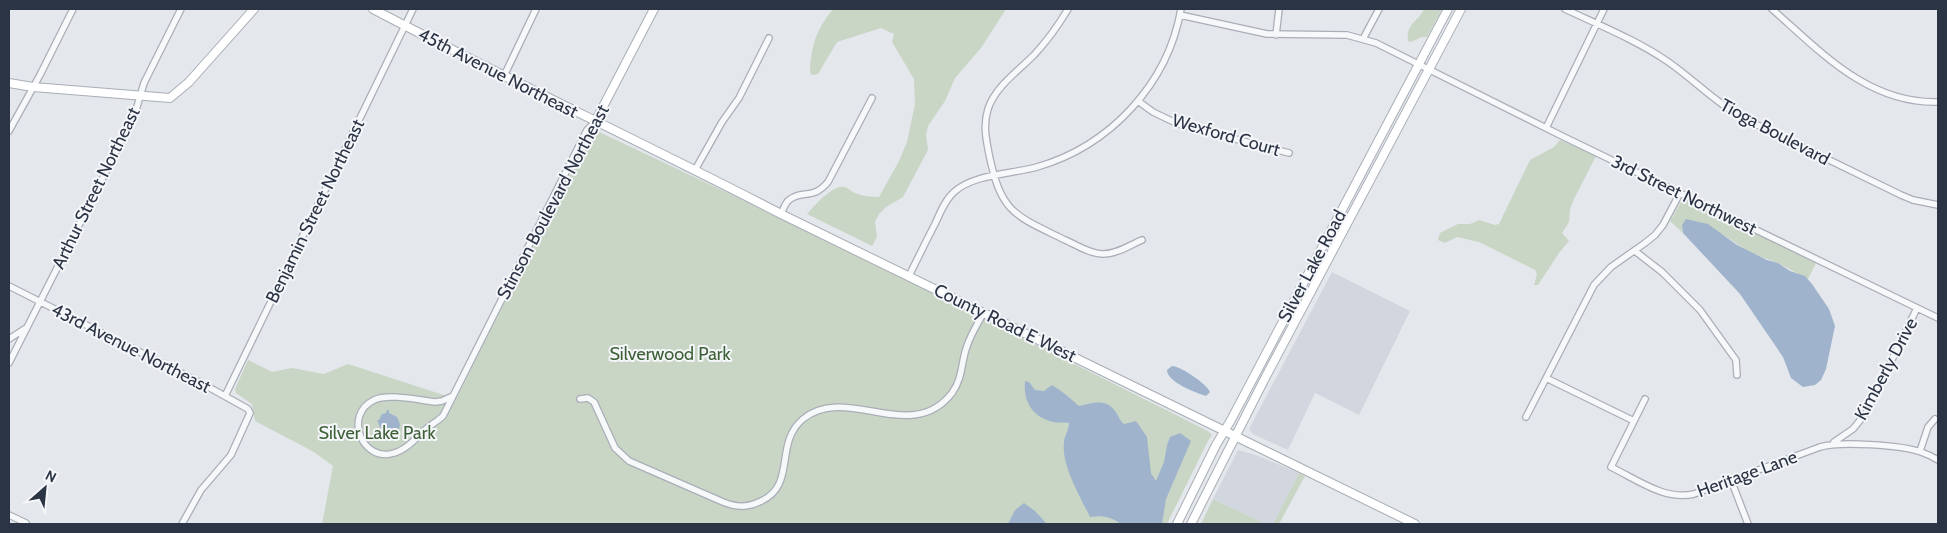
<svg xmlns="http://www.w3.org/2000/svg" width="1947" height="533" viewBox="0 0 1947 533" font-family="Cabin,sans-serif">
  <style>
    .built { fill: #d2d6de }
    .green { fill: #c9d6c5 }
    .water { fill: #9fb4cc }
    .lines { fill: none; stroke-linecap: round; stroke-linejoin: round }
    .street-casing { stroke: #a9aeb7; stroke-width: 8 }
    .secondary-casing { stroke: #a9aeb7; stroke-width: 10 }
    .street { stroke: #f7f8fa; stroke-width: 5.5 }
    .secondary { stroke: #fff; stroke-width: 8 }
    .labels { text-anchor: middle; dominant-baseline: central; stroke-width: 4; stroke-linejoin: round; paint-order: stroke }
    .street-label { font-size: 18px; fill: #2b3445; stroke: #f4f6f9 }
    .park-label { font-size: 18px; fill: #3f6138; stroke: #f4f6f9 }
  </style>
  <rect width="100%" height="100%" fill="#e4e7ec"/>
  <path class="built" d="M 1332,272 L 1410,311 L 1359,415 L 1315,393 L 1288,450 L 1253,434 L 1249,429 Z
    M 1238,450 L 1256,455 L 1299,473 L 1273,524 L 1265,524 L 1213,499 Z"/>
  <path class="green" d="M 833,9 L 1006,9 L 981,48 L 955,78 L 945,101 L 928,126 L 926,135 L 928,150 L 903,197 L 886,207 L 879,214 L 875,222 L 877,237 L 872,246 L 807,214 C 814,206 833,184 845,187 C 848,188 852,192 855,193 C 863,196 871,197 879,197 L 899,161 L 907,142 L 915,104 L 914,79 L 892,42 L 894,34 L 881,28 L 837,42 L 818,74 L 812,75 L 810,72 C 811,46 816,30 833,9 Z
    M 1424,9 L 1442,9 L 1427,37 L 1422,37 L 1411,42 L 1408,41 C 1406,22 1418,23 1424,9 Z
    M 593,129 L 823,238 L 1208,431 L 1212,435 L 1209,439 L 1167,524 L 322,524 L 333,466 L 314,452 L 255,421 L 252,404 L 236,393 L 235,389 L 248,360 L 272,372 L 292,368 L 324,374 L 348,364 L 456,399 L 590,132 Z
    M 1560,140 L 1596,156 L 1574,199 L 1570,209 L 1569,222 L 1562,233 L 1569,241 L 1559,253 L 1538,285 L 1534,285 L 1537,274 L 1535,270 L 1479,242 L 1457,237 L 1445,243 L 1438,240 L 1440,233 L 1458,224 L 1470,224 L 1479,220 L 1495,225 L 1499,224 L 1530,160 L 1554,147 Z
    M 1682,200 L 1685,200 L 1816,263 L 1808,279 L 1778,263 L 1751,253 L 1725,236 L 1697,222 L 1686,220 L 1682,228 L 1683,233 L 1670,221 Z
    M 1299,473 L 1305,476 L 1279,524 L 1273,524 Z
    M 1213,499 L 1265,524 L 1201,524 Z"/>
  <path class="water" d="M 1686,219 L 1708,224 L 1737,245 L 1767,260 L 1778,263 L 1790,271 L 1805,276 L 1812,284 L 1829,309 L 1835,326 L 1826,369 L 1821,380 L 1815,385 L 1803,387 L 1791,378 L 1783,357 L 1740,294 L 1683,233 L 1682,225 Z
    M 1172,366 C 1182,367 1207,384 1210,392 L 1206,396 C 1196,393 1167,382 1167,370 Z
    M 1025,381 L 1029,382 L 1035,390 L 1044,391 L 1052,385 C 1062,391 1070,398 1079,406 C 1092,403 1106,398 1115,411 C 1119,416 1119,420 1124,424 L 1136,421 L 1147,437 L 1151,473 L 1156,481 L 1164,462 L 1167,445 L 1170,437 L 1180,433 L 1191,441 L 1166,499 L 1162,524 L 1121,524 C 1112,517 1101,515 1090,517 C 1080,496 1061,465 1064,442 C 1064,436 1069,431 1069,423 C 1064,422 1058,423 1053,422 C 1032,417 1023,401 1025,381 Z
    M 387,410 L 389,410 L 389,413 L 397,417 L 400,424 L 398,436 L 397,435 L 389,437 L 383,433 L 379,433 L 381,430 L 377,420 L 379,420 L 382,414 L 386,413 Z
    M 1024,503 L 1035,511 L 1047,524 L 1008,524 L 1015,510 Z"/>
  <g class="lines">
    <g class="street-casing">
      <path id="street" d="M 1068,9 C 1058,26 1047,41 1034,55 C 1018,71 995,87 988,109 C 983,125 986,139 989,154 C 1001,213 1014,215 1065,240 C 1077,245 1090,254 1103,254 C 1117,254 1130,245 1142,240
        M 1565,9 C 1599,25 1636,40 1667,61 C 1693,79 1714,101 1741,117 L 1901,195 L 1913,200 L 1938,205
        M 1772,9 C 1821,52 1868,104 1938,102
        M 1180,15 L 1267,34 L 1347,35 L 1376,43 L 1562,136 L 1938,318
        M 1276,35 L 1279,9
        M 1363,39 L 1379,9
        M 504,76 L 536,9
        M 1138,101 L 1153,112 L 1178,124 L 1289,153
        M 1546,128 L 1604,9
        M 9,131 L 40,75 L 73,9
        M 695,170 L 722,122 L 739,98 L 769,38
        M 781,214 C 783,210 785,203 789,200 C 802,189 812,201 828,182 L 872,98
        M 1635,251 L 1662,272 L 1700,310 L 1736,360 L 1737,375
        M 909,276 C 918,258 926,241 935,224 C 940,213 945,200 954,192 C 973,174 1013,174 1037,167 C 1110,146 1168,84 1181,9
        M 9,286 L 203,384 L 248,409 L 250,413 L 231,455 L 201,490 L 182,524
        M 9,339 L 26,328
        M 9,363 L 120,144 L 136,110 L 144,83 L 181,9
        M 1546,378 L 1634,421
        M 225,396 L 413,9
        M 453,396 L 442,401 L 435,402 C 419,400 388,393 374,400 C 343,415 362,463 394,453 C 406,450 416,438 425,430 C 430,425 438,421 443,416 L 587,130 L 595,122
        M 580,399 L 588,398 L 594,402 L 615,448 L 629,461 L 723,502 C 736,507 746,508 759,502 C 798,486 773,444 803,419 C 847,383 911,446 952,393 C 963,378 961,362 967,346 C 971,334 978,323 984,312
        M 1645,399 L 1611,467 C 1636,479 1665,501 1694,494 L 1820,447 C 1840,441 1901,445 1921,452 C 1927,454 1933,457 1938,460
        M 1526,417 L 1594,285 L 1611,267 L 1645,243 L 1655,235 L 1663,225 L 1680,193
        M 1834,442 L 1853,429 L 1866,413 L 1917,308
        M 1920,451 L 1928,427 L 1935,419
        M 1731,480 L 1748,524
        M 9,515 L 26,523 L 25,524"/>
    </g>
    <g class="secondary-casing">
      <path id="secondary" d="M 373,9 C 508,80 646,144 781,214 L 1415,524
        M 9,83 L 33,87 L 170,98 L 189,82 L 254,9
        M 595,122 L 654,9
        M 1177,524 L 1216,445 L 1231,420 L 1448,9
        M 1191,524 L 1264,380 L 1461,9"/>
    </g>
    <use href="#street" class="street"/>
    <use href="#secondary" class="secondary"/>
  </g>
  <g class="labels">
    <g class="street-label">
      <text transform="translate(498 73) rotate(27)">45th Avenue Northeast</text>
      <text transform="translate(1775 132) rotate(28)">Tioga Boulevard</text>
      <text transform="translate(1226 135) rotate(16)">Wexford Court</text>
      <text transform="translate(96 188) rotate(-64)">Arthur Street Northeast</text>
      <text transform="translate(1684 195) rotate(26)">3rd Street Northwest</text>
      <text transform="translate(553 202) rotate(-62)">Stinson Boulevard Northeast</text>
      <text transform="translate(315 211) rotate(-64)">Benjamin Street Northeast</text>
      <text transform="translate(1312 266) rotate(-62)">Silver Lake Road</text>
      <text transform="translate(1005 323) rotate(26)">County Road E West</text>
      <text transform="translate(131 348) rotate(27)">43rd Avenue Northeast</text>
      <text transform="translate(1886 369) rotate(-62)">Kimberly Drive</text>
      <text transform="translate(1747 474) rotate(-20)">Heritage Lane</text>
    </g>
    <g class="park-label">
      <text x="670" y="354">Silverwood Park</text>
      <text x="377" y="433">Silver Lake Park</text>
    </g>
  </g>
  <rect width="1947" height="533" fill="none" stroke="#2b3445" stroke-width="20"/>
  <g transform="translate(45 488) rotate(27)" stroke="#f4f6f9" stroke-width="4" paint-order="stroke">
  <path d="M0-4L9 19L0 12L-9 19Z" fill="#2b3445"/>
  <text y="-8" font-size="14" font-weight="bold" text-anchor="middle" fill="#2b3445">N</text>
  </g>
</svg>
